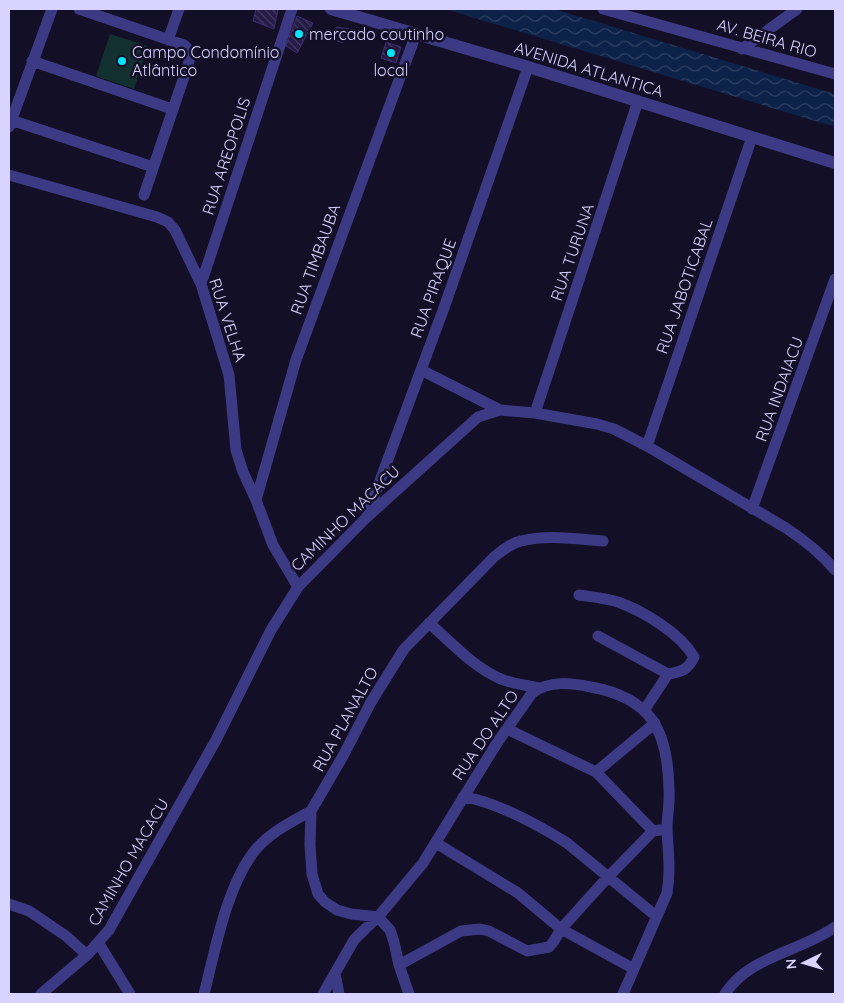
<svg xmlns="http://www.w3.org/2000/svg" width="844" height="1003" viewBox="0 0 844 1003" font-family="Quicksand,sans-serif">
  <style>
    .green { fill: #12302f }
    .water { fill: url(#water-waves) }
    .building { fill: url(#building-back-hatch); stroke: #3b2d73 }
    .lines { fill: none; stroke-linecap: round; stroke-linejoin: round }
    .minor { stroke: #3d3a85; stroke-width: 11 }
    .tertiary { stroke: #3d3a85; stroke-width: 12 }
    .poi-dot { fill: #00e5ff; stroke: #130f26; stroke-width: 2 }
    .labels { text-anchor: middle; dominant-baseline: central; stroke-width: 5; stroke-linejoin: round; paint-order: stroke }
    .poi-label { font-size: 16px; fill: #d9d4ff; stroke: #130f26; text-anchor: start }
    .street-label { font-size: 16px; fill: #d9d4ff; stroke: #130f26 }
  </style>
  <defs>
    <pattern id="water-waves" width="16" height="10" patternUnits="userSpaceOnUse" patternTransform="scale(1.25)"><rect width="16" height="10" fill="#0c2248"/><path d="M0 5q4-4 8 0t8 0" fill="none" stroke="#2f4163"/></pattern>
    <pattern id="building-back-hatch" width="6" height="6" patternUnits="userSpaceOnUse" patternTransform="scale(1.25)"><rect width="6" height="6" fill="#241b47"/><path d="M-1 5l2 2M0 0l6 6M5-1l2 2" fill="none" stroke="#433b63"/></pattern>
  </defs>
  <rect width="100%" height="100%" fill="#130f26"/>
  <path class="green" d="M 110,34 L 148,46 L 134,89 L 96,76 Z"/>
  <path class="water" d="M 445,9 L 554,9 L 835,94 L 835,127 Z"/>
  <path class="building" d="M 256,9 L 278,10 L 274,29 L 253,21 Z
    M 297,16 L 313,23 L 297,53 L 286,46 Z
    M 337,27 L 349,29 L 343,43 L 332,39 Z
    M 386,42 L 401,47 L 396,63 L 381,58 Z"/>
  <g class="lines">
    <path class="minor" d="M 79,9 L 184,45 C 190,50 190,54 189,62 L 144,195
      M 603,9 L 835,74
      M 168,40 L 179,9
      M 742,49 L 797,9
      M 32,61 L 172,109
      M 11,120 L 153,167
      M 9,127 L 52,9
      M 9,175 L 157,217 L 168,222 L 175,230 L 201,284 L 229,375 L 236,450 L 243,472 L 256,500 L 273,545 L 298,587
      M 201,284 L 292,9
      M 421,370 L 500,410
      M 535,413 L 638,101
      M 647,446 L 752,137
      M 256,500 L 296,360 L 416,34
      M 752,509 L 835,279
      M 367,516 L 445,305 L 528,67
      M 579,595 C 592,597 605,598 618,602 C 643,611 680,633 694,657 C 688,670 681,672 668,674 L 645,709
      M 429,623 C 452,643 473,667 501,679 C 513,684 526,685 539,688
      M 598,636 L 668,674
      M 507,729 L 596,772 L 653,831
      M 596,772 L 655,723
      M 463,797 C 495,801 540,826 567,843 L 656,916
      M 436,843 L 518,893 L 561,929 L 634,969
      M 9,904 L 29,911 L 66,936 L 87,955
      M 99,944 L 130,994
      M 399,965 L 461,931 L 480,929 L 489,931 L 527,951 L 549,947 L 554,941 L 561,929 L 608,877 L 653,831 L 667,829
      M 335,973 L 339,994
      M 41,994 L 87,955 L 109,930 L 216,740 L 271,630 L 298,587 L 366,518 L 478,417 L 500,410 L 535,413 L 597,424 L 614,429 L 647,446 L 786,528 C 804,540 821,553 835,570
      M 204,994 C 215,951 226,889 253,853 C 267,834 291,822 311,811
      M 323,994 L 354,940 L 366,928 L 378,917 L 423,863 L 497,743 L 532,693 C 550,680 571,683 591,687 C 652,698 668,731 669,790 C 670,803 667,816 667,828 C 668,851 671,870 667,893 L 623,994
      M 409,994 L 399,965 L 394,942 L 390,930 L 378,917 L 351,914 L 337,910 L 325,902 L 318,894 L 312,874 L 310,845 L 311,811 L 343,756 L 371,702 L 404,649 L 494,557 C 503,550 511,543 521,541 C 547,534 577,539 603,541
      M 725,994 C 749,956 800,952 835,927"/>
    <path class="tertiary" d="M 331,9 L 522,65 L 835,163"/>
  </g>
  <g class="poi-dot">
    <circle cx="299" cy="34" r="5"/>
    <circle cx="391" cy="53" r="5"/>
    <circle cx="122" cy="61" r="5"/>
  </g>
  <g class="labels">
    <g class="poi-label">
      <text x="309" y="34">mercado coutinho</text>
      <text x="132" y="52">Campo Condomínio<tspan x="132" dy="18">Atlântico</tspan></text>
      <text x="391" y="70" text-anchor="middle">local</text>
    </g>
    <g class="street-label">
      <text transform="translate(767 38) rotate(16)">AV. BEIRA RIO</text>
      <text transform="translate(589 69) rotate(17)">AVENIDA ATLANTICA</text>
      <text transform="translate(226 156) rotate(-72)">RUA AREOPOLIS</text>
      <text transform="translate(572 252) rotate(-71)">RUA TURUNA</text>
      <text transform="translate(315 259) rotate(-70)">RUA TIMBAUBA</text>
      <text transform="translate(684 286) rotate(-71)">RUA JABOTICABAL</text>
      <text transform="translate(433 288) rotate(-70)">RUA PIRAQUE</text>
      <text transform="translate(228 320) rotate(72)">RUA VELHA</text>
      <text transform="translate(779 389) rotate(-70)">RUA INDAIACU</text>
      <text transform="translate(345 518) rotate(-44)">CAMINHO MACACU</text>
      <text transform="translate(345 719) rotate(-61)">RUA PLANALTO</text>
      <text transform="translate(485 735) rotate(-56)">RUA DO ALTO</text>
      <text transform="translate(128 862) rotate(-60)">CAMINHO MACACU</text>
    </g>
  </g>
  <rect width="844" height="1003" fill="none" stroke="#d9d4ff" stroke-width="20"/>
  <g transform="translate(804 963) rotate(265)" stroke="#130f26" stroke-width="4" paint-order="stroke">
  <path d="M0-4L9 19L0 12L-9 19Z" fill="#d9d4ff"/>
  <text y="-8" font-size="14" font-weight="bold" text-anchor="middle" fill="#d9d4ff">N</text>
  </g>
</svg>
